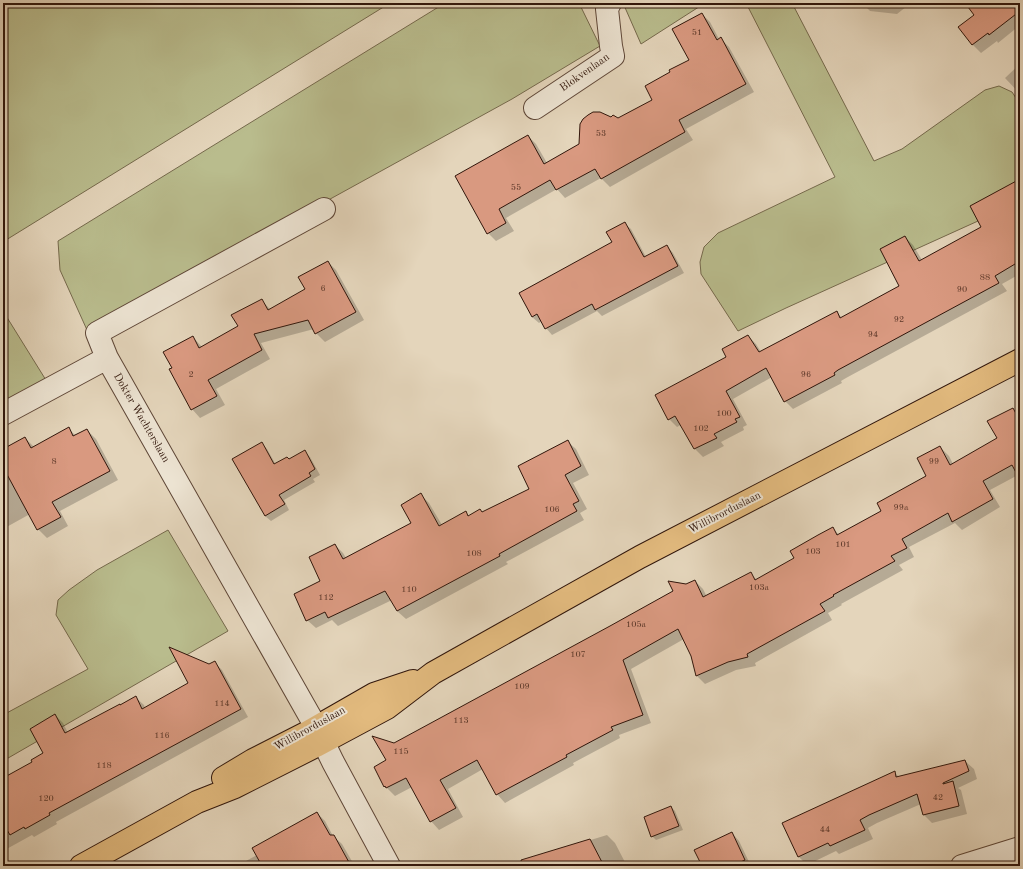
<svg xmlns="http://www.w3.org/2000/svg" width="1023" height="869" viewBox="0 0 1023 869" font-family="'Old Standard TT',serif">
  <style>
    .green { fill: #b9bc8d; stroke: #75694c }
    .shadow { fill: #0003 }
    .building { fill: #d99980; stroke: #31160b }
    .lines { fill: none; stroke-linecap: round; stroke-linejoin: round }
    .minor-casing { stroke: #5e4637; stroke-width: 24 }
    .major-casing { stroke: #31160b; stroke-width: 24 }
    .minor { stroke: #ede4d3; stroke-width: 22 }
    .major { stroke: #e2ba7e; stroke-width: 22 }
    .labels { text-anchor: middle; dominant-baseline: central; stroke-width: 4; stroke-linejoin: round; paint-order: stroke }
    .number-label { font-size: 9px; fill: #5b3728 }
    .street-label { font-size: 11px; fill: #31160b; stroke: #ede4d3 }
  </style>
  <rect width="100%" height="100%" fill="#e4d5bb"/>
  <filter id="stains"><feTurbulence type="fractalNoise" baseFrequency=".005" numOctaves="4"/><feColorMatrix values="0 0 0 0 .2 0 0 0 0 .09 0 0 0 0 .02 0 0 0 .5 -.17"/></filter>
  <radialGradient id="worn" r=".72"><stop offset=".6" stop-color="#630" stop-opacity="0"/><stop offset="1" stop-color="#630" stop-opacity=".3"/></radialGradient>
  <path class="green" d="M 3,3 L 390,3 L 6,240 L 3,243 Z
    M 445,3 L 579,3 L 600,46 L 512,99 L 292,220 L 87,330 L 60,270 L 58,241 Z
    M 623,3 L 705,3 L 641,44 Z
    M 746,3 L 792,3 L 874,161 L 902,149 L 985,90 L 999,86 L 1012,92 L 1020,104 L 1020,202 L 786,308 L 738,331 L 701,274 L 700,262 L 704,247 L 718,233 L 835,177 Z
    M 3,311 L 49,385 L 3,409 Z
    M 168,530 L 228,631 L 3,761 L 3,715 L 88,669 L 56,615 L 58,600 L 69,590 L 97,570 Z"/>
  <path class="shadow" d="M 862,3 L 911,3 L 897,14 L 870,11 Z
    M 966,3 L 1009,3 L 1020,17 L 1020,25 L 998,43 L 997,41 L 981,53 L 973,45 L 959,28 L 975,15 Z
    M 702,14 L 710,22 L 719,39 L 721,39 L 729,47 L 754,92 L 686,129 L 693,140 L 610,187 L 601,178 L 565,198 L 557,189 L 506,218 L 514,231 L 496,241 L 488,233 L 528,136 L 536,144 L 547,163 L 580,144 L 618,120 L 654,100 L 690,60 Z
    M 1020,64 L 1020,94 L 1005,78 Z
    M 1020,180 L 1020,274 L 1002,284 L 1007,291 L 846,378 L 841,381 L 842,383 L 793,409 L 785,401 L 772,377 L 733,399 L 747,425 L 743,427 L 744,430 L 721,442 L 724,446 L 703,457 L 695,449 L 681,425 L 677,427 L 669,419 L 748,336 L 756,344 L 761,352 L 837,312 L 842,318 L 901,286 L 905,237 L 913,245 L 922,260 L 982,227 Z
    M 624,223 L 631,229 L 646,257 L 667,246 L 673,253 L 684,273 L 602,316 L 597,311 L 552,335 L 546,328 L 542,321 L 539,323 L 532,317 L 613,243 Z
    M 328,262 L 336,270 L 364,320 L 325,342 L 316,333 L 314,329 L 261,343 L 270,359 L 216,389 L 225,405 L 200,418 L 192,409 L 173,368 L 193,337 L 202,347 L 239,327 L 261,300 L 271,310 L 307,290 Z
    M 1013,409 L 1020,416 L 1020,474 L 990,490 L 1000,507 L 962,530 L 955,523 L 909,547 L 914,557 L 899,565 L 903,570 L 841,604 L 842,605 L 828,613 L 832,620 L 755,663 L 756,666 L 736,670 L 705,684 L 697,676 L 692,656 L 684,639 L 631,669 L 651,723 L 619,735 L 620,738 L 573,763 L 574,765 L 505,803 L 497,794 L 483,769 L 448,789 L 463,817 L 439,830 L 431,821 L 412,787 L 395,796 L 385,786 L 387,761 L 395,744 L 695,581 L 703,589 L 707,597 L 750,573 L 757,580 L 795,558 L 833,528 L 839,535 L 883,512 L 927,476 L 940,447 L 949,456 L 953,464 L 998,439 Z
    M 68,428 L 76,436 L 87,430 L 96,439 L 118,480 L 60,511 L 68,526 L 47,538 L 38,529 L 30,514 L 3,529 L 3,474 L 7,472 L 3,465 L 3,451 L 25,438 L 34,447 Z
    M 567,441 L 576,449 L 589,475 L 573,483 L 587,509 L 580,513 L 584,520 L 506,562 L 508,564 L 406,619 L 397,611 L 392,600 L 338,626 L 332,620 L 316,628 L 307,620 L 335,545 L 343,553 L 346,558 L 412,524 L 421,495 L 429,503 L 442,525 L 465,512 L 469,516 L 482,513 L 530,489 Z
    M 262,443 L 267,449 L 276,465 L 289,460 L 305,452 L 310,457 L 320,475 L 313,479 L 315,482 L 284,500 L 289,510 L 271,521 L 265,516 Z
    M 214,662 L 222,670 L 248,717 L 56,822 L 57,824 L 34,837 L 32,835 L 3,851 L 3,780 L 33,763 L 44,754 L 55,715 L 63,723 L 68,733 L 135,697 L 144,705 L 145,708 L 189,684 L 209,665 Z
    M 965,761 L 974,769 L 977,779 L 958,788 L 961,790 L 967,814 L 932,823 L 924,815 L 921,804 L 877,823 L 868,828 L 873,839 L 839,854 L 836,851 L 807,865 L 798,856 L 895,773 L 899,777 Z
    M 671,807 L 675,811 L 683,830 L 656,840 L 652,836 Z
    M 317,813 L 325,821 L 333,836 L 342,844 L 353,863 L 348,866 L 237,866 L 257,855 Z
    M 732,833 L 739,841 L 751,866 L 703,866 Z
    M 607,835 L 615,843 L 627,866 L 582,866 L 571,846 Z"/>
  <path class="building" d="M 965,3 L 1020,3 L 1020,11 L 989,35 L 988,33 L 972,45 L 958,27 L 974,15 Z
    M 702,13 L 717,40 L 721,37 L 746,84 L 679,120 L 685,132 L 601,179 L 595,169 L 556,190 L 550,180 L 499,209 L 506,223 L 487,234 L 455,176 L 528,135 L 544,164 L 579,144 L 580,124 L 583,119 L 588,115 L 593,112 L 600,112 L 611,117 L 613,115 L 618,118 L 652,100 L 645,86 L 670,72 L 669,70 L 689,60 L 672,29 Z
    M 1020,179 L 1020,261 L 995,276 L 999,283 L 838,370 L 834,373 L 835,375 L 784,402 L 766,368 L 726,391 L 740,417 L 735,419 L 737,422 L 714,434 L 717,438 L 694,449 L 675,416 L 668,420 L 655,395 L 726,357 L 722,349 L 748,335 L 759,352 L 837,311 L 840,318 L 899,286 L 880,249 L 905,236 L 919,261 L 981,227 L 970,206 Z
    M 625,222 L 644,257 L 667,245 L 678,266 L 595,310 L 592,304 L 545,329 L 537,314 L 532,317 L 519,293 L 612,242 L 606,232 Z
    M 328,261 L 356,312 L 315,334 L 308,320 L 254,334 L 262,350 L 208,380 L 217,396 L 191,410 L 169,369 L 172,368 L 163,352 L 193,336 L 199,348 L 238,326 L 231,315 L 262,299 L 268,310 L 305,289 L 298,277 Z
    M 1013,408 L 1020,421 L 1020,480 L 1012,465 L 983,481 L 993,499 L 952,522 L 948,513 L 902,539 L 907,548 L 891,556 L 895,561 L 833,595 L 834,596 L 820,604 L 825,611 L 747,654 L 748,657 L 728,662 L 696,676 L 691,656 L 678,629 L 623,660 L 643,715 L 611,727 L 613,730 L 566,755 L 567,757 L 496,795 L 477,760 L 440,780 L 456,808 L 430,822 L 406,778 L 386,788 L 385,786 L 384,787 L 374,767 L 386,760 L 372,736 L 394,743 L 610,626 L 673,591 L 668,581 L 686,584 L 695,580 L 703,597 L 751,572 L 755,580 L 794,558 L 790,551 L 818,535 L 833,527 L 837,535 L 881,511 L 877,503 L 926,476 L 917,458 L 940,446 L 950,465 L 997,438 L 987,421 Z
    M 69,427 L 73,436 L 87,429 L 110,471 L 52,502 L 61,517 L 37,530 L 3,467 L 3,449 L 25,437 L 31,448 Z
    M 568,440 L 581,466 L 565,475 L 579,501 L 573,504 L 577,511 L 499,554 L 500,556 L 397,611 L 385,591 L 328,618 L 325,612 L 306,621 L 294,594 L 320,581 L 309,557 L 335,544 L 343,559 L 411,523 L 401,505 L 421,493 L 439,526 L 466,511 L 468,516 L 480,509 L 482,512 L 529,489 L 518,466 Z
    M 262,442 L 274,464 L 287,457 L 289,459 L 305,450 L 315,469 L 309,473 L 311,476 L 279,495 L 285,504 L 265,516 L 232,459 Z
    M 169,647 L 209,664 L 215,661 L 241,709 L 49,813 L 50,815 L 25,829 L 24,827 L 10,835 L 3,823 L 3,778 L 32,762 L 31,760 L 43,753 L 30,729 L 55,714 L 65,733 L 120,704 L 120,705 L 136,696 L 142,709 L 188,683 Z
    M 965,760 L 969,771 L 943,783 L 943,784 L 953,781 L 959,806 L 923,815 L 917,794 L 869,815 L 860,820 L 865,830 L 830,846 L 828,843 L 798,857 L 782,823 L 895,771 L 896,777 Z
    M 671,806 L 679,826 L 651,837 L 644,817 Z
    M 317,812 L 330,835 L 334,835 L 351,866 L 262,866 L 252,848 Z
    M 732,832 L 745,860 L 732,866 L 702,866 L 694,850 Z
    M 590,839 L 604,866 L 522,866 L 521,860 Z"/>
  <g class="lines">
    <g class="minor-casing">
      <path id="minor" d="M 535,108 L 613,56 L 611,46 L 607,9 L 610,3
        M 324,209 L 97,333 L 107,358 L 316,727 L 333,762 L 389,866
        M 3,414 L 107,358
        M 962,866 L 1020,848"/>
    </g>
    <g class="major-casing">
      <path id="major" d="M 223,778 L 253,760 L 306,733 L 374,694 L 413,681
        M 81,866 L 197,802 L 235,787 L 316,746 L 387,708 L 433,673 L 640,557 L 1020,360"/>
    </g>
    <use href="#minor" class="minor"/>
    <use href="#major" class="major"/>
  </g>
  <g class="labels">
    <g class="number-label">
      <text x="697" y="32">51</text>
      <text x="601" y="133">53</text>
      <text x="516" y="187">55</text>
      <text x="985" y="277">88</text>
      <text x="323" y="288">6</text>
      <text x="962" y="289">90</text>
      <text x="899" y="319">92</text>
      <text x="873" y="334">94</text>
      <text x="191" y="374">2</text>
      <text x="806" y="374">96</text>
      <text x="724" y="413">100</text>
      <text x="701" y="428">102</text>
      <text x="54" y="461">8</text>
      <text x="934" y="461">99</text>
      <text x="901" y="507">99a</text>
      <text x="552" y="509">106</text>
      <text x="843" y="544">101</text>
      <text x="813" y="551">103</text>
      <text x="474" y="553">108</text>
      <text x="759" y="587">103a</text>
      <text x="409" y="589">110</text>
      <text x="326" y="597">112</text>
      <text x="636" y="624">105a</text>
      <text x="578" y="654">107</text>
      <text x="522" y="686">109</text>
      <text x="222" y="703">114</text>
      <text x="461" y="720">113</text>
      <text x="162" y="735">116</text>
      <text x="401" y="751">115</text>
      <text x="104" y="765">118</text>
      <text x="938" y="797">42</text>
      <text x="46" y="798">120</text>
      <text x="825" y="829">44</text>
    </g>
    <g class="street-label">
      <text transform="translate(585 73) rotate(-35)">Blokvenlaan</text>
      <text transform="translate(141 418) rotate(60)">Dokter Wachterslaan</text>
      <text transform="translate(725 513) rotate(-27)">Willibrorduslaan</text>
      <text transform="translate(310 729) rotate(-29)">Willibrorduslaan</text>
    </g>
  </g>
  <rect width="1023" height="869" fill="none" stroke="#e4d5bb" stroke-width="16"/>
  <rect x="4" y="4" width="1015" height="861" fill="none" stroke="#31160b" stroke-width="2"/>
  <rect x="8" y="8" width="1007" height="853" fill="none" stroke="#31160b"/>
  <rect width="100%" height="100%" filter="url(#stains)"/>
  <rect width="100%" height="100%" fill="url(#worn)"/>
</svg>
